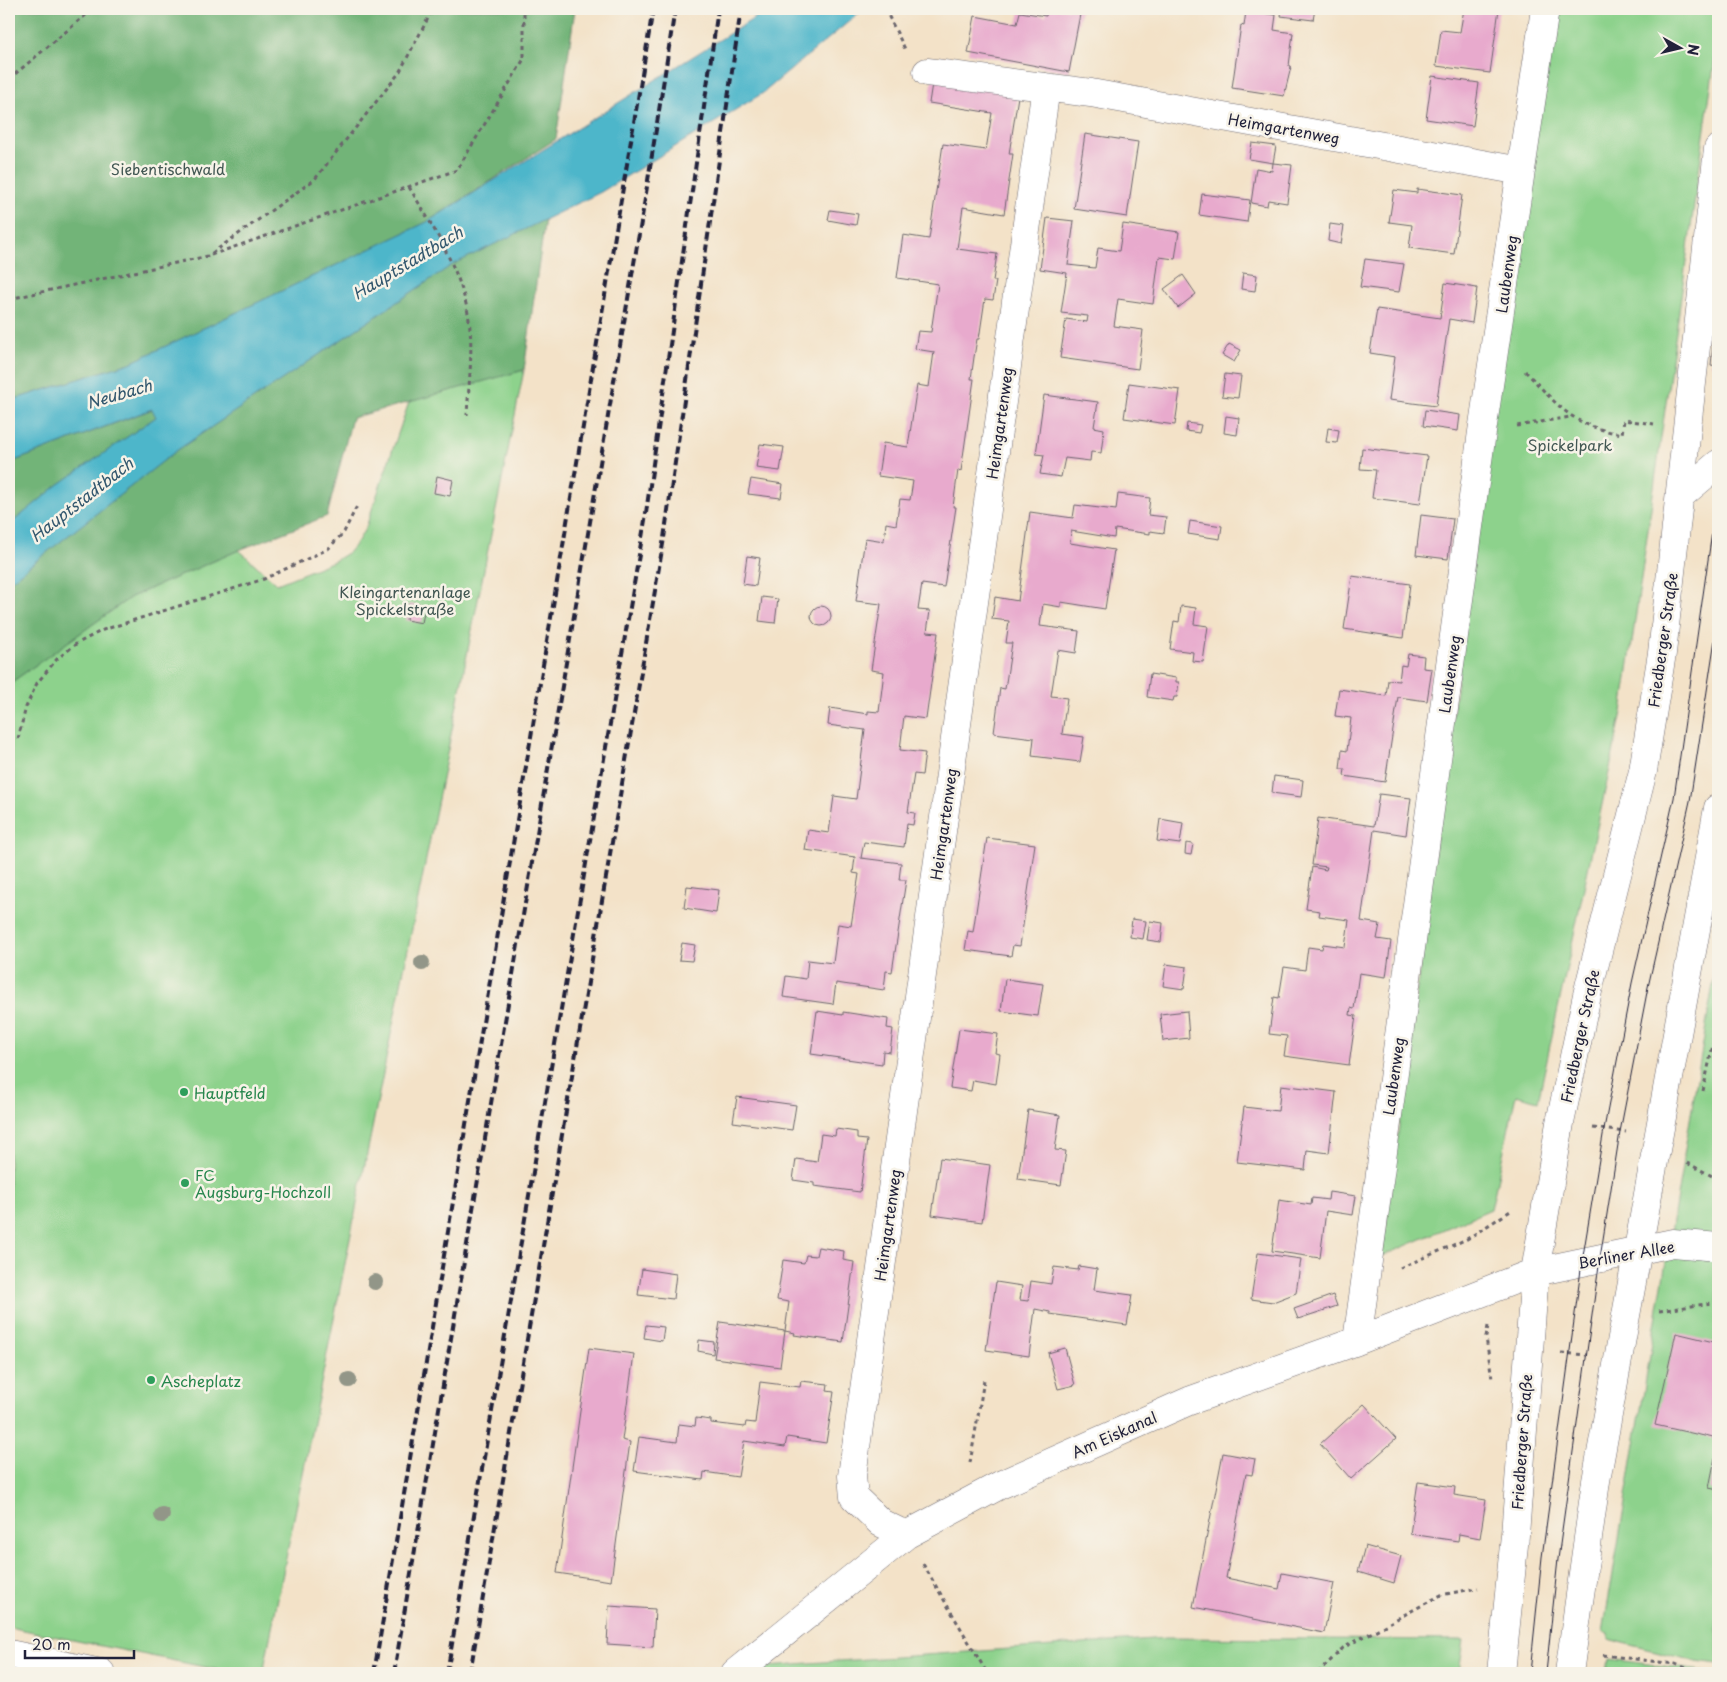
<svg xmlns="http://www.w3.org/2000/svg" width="1727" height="1682" viewBox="0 0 1727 1682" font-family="'Playpen Sans',sans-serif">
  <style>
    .green { fill: #8dd28c; stroke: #587a64 }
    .forest { fill: #72b478; stroke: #4a6b5a }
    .water { fill: #4db6ca; stroke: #386c82 }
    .building { fill: #e8aacd }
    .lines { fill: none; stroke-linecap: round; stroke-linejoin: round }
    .minor-casing { stroke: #6b656c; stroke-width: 29 }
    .major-casing { stroke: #6b656c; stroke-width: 29 }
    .path { stroke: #6b656c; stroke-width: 3; stroke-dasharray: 4 4; stroke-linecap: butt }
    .minor { stroke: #fff; stroke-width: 28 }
    .major { stroke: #fff; stroke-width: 28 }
    .tram { stroke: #22223b; stroke-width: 1 }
    .rail { stroke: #22223b; stroke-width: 4; stroke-dasharray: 8 4; stroke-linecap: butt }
    .tree { fill: #929688 }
    .leisure-dot { fill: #2e9e5b; stroke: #f7f3e8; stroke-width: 2 }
    .labels { text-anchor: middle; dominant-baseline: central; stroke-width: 5; stroke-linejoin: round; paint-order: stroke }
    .street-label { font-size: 15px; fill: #22223b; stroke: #f7f3e8 }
    .park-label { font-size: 15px; fill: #425753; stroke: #f7f3e8 }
    .leisure-label { font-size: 15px; fill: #27864d; stroke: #f7f3e8; text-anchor: start }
    .water-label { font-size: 16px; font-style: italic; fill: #31566d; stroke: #f7f3e8 }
  </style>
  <rect width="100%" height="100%" fill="#f7f3e8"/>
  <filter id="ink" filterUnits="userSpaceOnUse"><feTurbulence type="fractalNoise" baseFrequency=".02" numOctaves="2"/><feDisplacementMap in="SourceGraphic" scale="10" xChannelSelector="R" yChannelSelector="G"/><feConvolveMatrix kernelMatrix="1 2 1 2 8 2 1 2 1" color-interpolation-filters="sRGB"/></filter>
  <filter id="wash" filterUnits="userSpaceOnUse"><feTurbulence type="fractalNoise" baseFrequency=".0096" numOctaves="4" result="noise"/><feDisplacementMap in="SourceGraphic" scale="20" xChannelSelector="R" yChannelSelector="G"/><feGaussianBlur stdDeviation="1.12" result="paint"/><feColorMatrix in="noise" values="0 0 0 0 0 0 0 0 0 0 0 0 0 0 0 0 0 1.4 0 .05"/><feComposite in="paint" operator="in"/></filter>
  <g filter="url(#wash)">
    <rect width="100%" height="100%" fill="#f3e2c8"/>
    <path class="green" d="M 1545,9 L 1718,9 L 1718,37 L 1622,712 L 1538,1101 L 1516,1095 L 1491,1209 L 1382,1256 Z
      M 524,370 L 263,1673 L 234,1673 L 9,1627 L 9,684 L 131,597 L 239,550 L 277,584 L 334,561 L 349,552 L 358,541 L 366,527 L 409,402 Z
      M 1718,955 L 1718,1664 L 1695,1661 L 1608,1639 L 1608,1634 L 1603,1632 Z
      M 1167,1638 L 1464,1640 L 1459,1673 L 667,1673 Z
      M 1609,1659 L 1718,1673 L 1607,1673 Z"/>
    <path class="forest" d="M 9,9 L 575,9 L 556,139 L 427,222 L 130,363 L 9,401 Z
      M 545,219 L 524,370 L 352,418 L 327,516 L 239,550 L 131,597 L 9,684 L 9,582 L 176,451 L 452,265 Z
      M 153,409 L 156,417 L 58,485 L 9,525 L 9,463 Z"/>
    <path class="water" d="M 769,9 L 864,9 L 763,93 L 601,192 L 452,265 L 176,451 L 9,582 L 9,525 L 58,485 L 156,417 L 152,409 L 9,463 L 9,401 L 130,363 L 427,222 Z"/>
    <g id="blocks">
      <path class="building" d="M 1047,9 L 1081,9 L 1069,72 L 968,53 L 975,16 L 1017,24 L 1020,12 L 1046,16 Z
        M 1282,9 L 1315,9 L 1313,20 L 1281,16 Z
        M 1464,9 L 1499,9 L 1490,73 L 1436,66 L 1441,30 L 1460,32 Z
        M 1246,11 L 1276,15 L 1274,30 L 1293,33 L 1289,66 L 1291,67 L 1284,96 L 1232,88 L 1241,25 L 1244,26 Z
        M 1432,76 L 1479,83 L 1473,126 L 1426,119 Z
        M 933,77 L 1019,90 L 1009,154 L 1013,154 L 1004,214 L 963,207 L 957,249 L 997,254 L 993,281 L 996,281 L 993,300 L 985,299 L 979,339 L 977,339 L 974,357 L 971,379 L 974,379 L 961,471 L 958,470 L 953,507 L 956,507 L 944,587 L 922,584 L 918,610 L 930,611 L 927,632 L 938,633 L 926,719 L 904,716 L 900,750 L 925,753 L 922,775 L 914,774 L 908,812 L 915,813 L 913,825 L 907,824 L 904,847 L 864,842 L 861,858 L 901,863 L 899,880 L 906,880 L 892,972 L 886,971 L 884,990 L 836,983 L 833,1004 L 783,997 L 786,976 L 806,979 L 808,960 L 833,963 L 838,924 L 851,926 L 859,874 L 853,873 L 855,857 L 805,850 L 808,830 L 829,833 L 834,796 L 856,799 L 865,730 L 828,725 L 830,708 L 868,714 L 868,711 L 879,712 L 884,672 L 871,670 L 881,604 L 856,601 L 865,538 L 884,541 L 886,523 L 896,525 L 900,499 L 910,500 L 913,481 L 878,476 L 883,443 L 908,447 L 917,385 L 929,387 L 934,352 L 915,349 L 918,331 L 931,332 L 938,284 L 897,278 L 903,235 L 929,239 L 943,144 L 986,150 L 992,113 L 929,103 Z
        M 1085,134 L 1138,142 L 1127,217 L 1074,209 Z
        M 1252,143 L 1276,146 L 1273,163 L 1249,159 Z
        M 1273,163 L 1292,165 L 1287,203 L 1268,200 L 1267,206 L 1251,203 L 1256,168 L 1272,171 Z
        M 1417,189 L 1462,195 L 1454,254 L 1409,248 L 1412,225 L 1389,222 L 1394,190 L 1417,193 Z
        M 1202,194 L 1250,200 L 1247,222 L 1199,215 Z
        M 830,210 L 858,214 L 856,225 L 828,220 Z
        M 1047,218 L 1074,221 L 1068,265 L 1095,268 L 1098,248 L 1119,251 L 1123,224 L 1179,232 L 1175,259 L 1159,257 L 1153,304 L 1118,299 L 1114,326 L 1143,330 L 1138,369 L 1060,358 L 1066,319 L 1087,322 L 1088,316 L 1061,313 L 1067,273 L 1040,269 Z
        M 1330,224 L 1344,226 L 1341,244 L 1328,241 Z
        M 1365,259 L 1404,264 L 1399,292 L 1360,287 Z
        M 1243,273 L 1257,275 L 1255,291 L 1241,289 Z
        M 1183,275 L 1196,294 L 1178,308 L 1164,289 Z
        M 1445,283 L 1477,288 L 1472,323 L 1449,319 L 1436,406 L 1389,400 L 1395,357 L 1370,353 L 1377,309 L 1440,318 Z
        M 1716,316 L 1718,316 L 1718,366 L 1711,365 Z
        M 1229,344 L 1241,350 L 1234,362 L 1222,355 Z
        M 1225,374 L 1241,376 L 1238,398 L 1222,396 Z
        M 1129,383 L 1180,390 L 1175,425 L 1124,418 Z
        M 1044,395 L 1098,402 L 1094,427 L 1104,429 L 1101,453 L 1091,452 L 1090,461 L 1065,458 L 1061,477 L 1040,474 L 1044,455 L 1036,454 Z
        M 1425,410 L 1460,415 L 1458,431 L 1423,426 Z
        M 1226,416 L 1239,418 L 1237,435 L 1224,433 Z
        M 1187,423 L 1201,425 L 1199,433 L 1186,431 Z
        M 1328,428 L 1339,430 L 1337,443 L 1326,442 Z
        M 760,444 L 784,447 L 780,471 L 756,468 Z
        M 1362,448 L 1427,456 L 1420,504 L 1372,498 L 1376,470 L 1360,469 Z
        M 437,476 L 453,480 L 450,496 L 434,493 Z
        M 751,479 L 783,484 L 781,498 L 748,494 Z
        M 1118,494 L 1150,498 L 1148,515 L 1166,517 L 1164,533 L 1150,531 L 1150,534 L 1115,529 L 1114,538 L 1071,531 L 1070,543 L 1114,550 L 1105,609 L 1061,602 L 1061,607 L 1043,604 L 1040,626 L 1079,631 L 1076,653 L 1058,650 L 1051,696 L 1067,698 L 1062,734 L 1084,737 L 1080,762 L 1032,756 L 1034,738 L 994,733 L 1000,688 L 1005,689 L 1012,643 L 1006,643 L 1009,621 L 992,619 L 995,597 L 1018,601 L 1030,512 L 1073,518 L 1075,505 L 1116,510 Z
        M 1421,515 L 1453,519 L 1448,559 L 1416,555 Z
        M 1190,521 L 1222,526 L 1220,539 L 1188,534 Z
        M 747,556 L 760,558 L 756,586 L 743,584 Z
        M 1352,576 L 1410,584 L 1403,638 L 1344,629 Z
        M 762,597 L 778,599 L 775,623 L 759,621 Z
        M 409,604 L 425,607 L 422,623 L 406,620 Z
        M 1181,606 L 1196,608 L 1194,624 L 1208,626 L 1203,662 L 1192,661 L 1193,652 L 1170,649 L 1174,621 L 1179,622 Z
        M811 616a10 10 0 1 1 20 0a10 10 0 1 1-20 0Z
        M 1408,654 L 1424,656 L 1423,668 L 1432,669 L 1427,701 L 1398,697 L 1385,782 L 1344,776 L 1345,769 L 1340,769 L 1342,750 L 1347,751 L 1351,718 L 1335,716 L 1339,689 L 1386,696 L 1388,680 L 1399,681 L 1401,665 L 1406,666 Z
        M 1150,674 L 1176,678 L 1176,682 L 1179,682 L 1177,697 L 1174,697 L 1173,701 L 1147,697 Z
        M 1274,776 L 1303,780 L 1301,797 L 1272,793 Z
        M 1379,794 L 1411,798 L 1406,835 L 1374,830 L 1361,921 L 1380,924 L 1377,939 L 1391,941 L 1386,977 L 1359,973 L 1354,1009 L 1351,1008 L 1350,1015 L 1356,1016 L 1349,1065 L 1284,1056 L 1287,1036 L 1269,1034 L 1274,997 L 1279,998 L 1284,967 L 1305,970 L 1308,947 L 1322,949 L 1323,944 L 1345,947 L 1349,920 L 1319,916 L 1320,911 L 1306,909 L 1312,867 L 1326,870 L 1327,867 L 1312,865 L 1318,818 L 1374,826 Z
        M 1160,819 L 1183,823 L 1180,844 L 1157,841 Z
        M 987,838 L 1035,844 L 1020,946 L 1013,945 L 1011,956 L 965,950 L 968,931 L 973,932 Z
        M 1186,843 L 1193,844 L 1191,855 L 1185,854 Z
        M 687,886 L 719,890 L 716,913 L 684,908 Z
        M 1132,919 L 1146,921 L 1143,939 L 1130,937 Z
        M 1150,921 L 1163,923 L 1161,942 L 1147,940 Z
        M 682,943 L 695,945 L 692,961 L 679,960 Z
        M 1166,964 L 1187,967 L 1184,989 L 1163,986 Z
        M 1005,979 L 1043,984 L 1038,1016 L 1001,1011 Z
        M 817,1011 L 843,1015 L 843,1012 L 888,1019 L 887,1028 L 893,1029 L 890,1052 L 883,1051 L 882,1064 L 811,1054 Z
        M 1187,1011 L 1189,1038 L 1163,1041 L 1160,1014 Z
        M 959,1029 L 998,1034 L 995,1053 L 1000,1054 L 996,1084 L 973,1080 L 971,1091 L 950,1088 Z
        M 1281,1085 L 1336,1092 L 1329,1153 L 1307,1150 L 1305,1170 L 1237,1162 L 1244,1107 L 1278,1111 Z
        M 737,1097 L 796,1105 L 792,1130 L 733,1122 Z
        M 1028,1110 L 1060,1115 L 1055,1150 L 1066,1151 L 1061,1185 L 1018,1179 Z
        M 836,1129 L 857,1132 L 857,1139 L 867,1140 L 860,1192 L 814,1186 L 814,1183 L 793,1180 L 796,1159 L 817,1162 L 821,1134 L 835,1136 Z
        M 940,1158 L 990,1165 L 982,1222 L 932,1215 Z
        M 1329,1192 L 1356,1196 L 1353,1215 L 1326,1211 L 1320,1258 L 1272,1251 L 1279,1200 L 1311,1205 L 1312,1198 L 1328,1200 Z
        M 818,1247 L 844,1251 L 843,1260 L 854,1262 L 843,1342 L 794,1335 L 795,1333 L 785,1331 L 789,1302 L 777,1300 L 783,1260 L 804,1263 L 806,1255 L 816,1256 Z
        M 1258,1253 L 1301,1259 L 1296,1293 L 1273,1302 L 1251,1299 Z
        M 1079,1266 L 1097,1269 L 1094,1290 L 1132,1295 L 1127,1325 L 1050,1314 L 1050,1312 L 1035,1309 L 1029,1356 L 986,1350 L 996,1282 L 1022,1286 L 1020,1300 L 1028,1301 L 1031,1281 L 1051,1284 L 1054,1267 L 1078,1270 Z
        M 642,1269 L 676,1274 L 673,1299 L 638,1295 Z
        M 1333,1295 L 1337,1306 L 1298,1319 L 1294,1309 Z
        M 720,1322 L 785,1331 L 780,1367 L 714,1358 Z
        M 646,1325 L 664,1327 L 662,1341 L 644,1338 Z
        M 1676,1333 L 1718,1343 L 1718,1439 L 1655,1425 Z
        M 699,1340 L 714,1342 L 713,1354 L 698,1351 Z
        M 589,1348 L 634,1354 L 622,1440 L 630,1442 L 611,1581 L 557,1573 Z
        M 1065,1348 L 1075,1385 L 1058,1389 L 1048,1353 Z
        M 801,1381 L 828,1384 L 827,1391 L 834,1392 L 826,1443 L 787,1437 L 785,1447 L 744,1441 L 738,1477 L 704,1472 L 703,1480 L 634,1471 L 639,1437 L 677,1442 L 679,1424 L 695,1426 L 696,1418 L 711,1420 L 711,1423 L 745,1427 L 746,1422 L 755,1423 L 760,1382 L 800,1387 Z
        M 1364,1404 L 1396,1439 L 1351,1479 L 1320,1444 Z
        M 1223,1453 L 1255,1459 L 1252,1475 L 1246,1474 L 1226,1578 L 1279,1589 L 1282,1573 L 1334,1583 L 1324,1633 L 1193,1607 Z
        M 1715,1458 L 1718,1458 L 1718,1490 L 1709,1488 Z
        M 1418,1482 L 1455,1487 L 1454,1495 L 1486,1500 L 1480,1538 L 1459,1534 L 1458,1541 L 1410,1534 Z
        M 1365,1546 L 1401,1556 L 1394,1583 L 1358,1572 Z
        M 609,1606 L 655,1609 L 653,1647 L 607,1644 Z"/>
    </g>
  </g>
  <g filter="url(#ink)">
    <use href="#blocks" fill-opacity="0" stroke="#6b656c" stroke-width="1"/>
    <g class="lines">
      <g class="minor-casing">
        <path id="minor" d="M 927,72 L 1091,93 L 1521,171
          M 1680,496 L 1718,464
          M 1357,1341 L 1482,432 L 1545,9
          M 906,1535 L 881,1523 L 854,1497 L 852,1476 L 1046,87
          M 9,1654 L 101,1673
          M 735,1673 L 906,1535 L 1000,1485 L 1189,1401 L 1357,1341 L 1535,1272"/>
      </g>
      <g class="major-casing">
        <path id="major" d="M 1535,1272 L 1673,1243 L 1718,1247
          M 1501,1673 L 1515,1535 L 1535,1272 L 1560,1123 L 1587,995 L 1643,771 L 1662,653 L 1718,149
          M 1569,1673 L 1596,1481 L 1718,808"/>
      </g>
      <path class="path" d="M 885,9 L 905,49
        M 9,79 L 93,9
        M 409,187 C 431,223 456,263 466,304 C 475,340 469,379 467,415
        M 211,255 L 457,170 L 524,59 L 524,9
        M 9,299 L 208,256 L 315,179 L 399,73 L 433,9
        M 1525,371 C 1559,406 1571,426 1622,434 L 1624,420 L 1654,424
        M 1517,426 L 1570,417
        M 18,739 L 26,707 L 37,683 L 57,659 L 76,644 L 103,630 L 264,579 L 328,549 L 344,532 L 357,506
        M 1703,1091 L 1718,1022
        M 1593,1128 L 1626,1132
        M 1687,1163 L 1718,1179
        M 1400,1268 L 1467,1239 L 1512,1210
        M 1659,1311 L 1718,1302
        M 1488,1326 L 1486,1337 L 1492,1379
        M 1561,1353 L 1587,1355
        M 970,1463 L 984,1380
        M 923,1564 L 987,1673
        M 1603,1655 L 1675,1664 L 1700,1673
        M 1318,1673 L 1343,1648 L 1441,1595 L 1478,1588"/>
      <use href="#minor" class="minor"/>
      <use href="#major" class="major"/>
      <path class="tram" d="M 1530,1673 L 1542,1557 L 1582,1262 L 1604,1129 L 1632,983 L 1674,798 L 1718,490
        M 1546,1673 L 1558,1559 L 1600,1258 L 1620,1132 L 1648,987 L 1690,801 L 1718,620"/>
      <path class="rail" d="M 374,1673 L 653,9
        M 394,1673 L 646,193 L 675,9
        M 447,1673 L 645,520 L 718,9
        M 470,1673 L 664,538 L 741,9"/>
    </g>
    <g class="tree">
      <circle cx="422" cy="963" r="8"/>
      <circle cx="375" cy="1282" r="8"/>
      <circle cx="349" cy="1380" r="8"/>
      <circle cx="162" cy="1515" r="8"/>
    </g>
  </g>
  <g class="leisure-dot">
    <circle cx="184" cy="1092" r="5"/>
    <circle cx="185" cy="1183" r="5"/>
    <circle cx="151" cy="1380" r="5"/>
  </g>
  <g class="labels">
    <g class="street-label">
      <text transform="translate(1284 128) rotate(10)">Heimgartenweg</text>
      <text transform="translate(1506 274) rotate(-82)">Laubenweg</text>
      <text transform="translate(999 423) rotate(-82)">Heimgartenweg</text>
      <text transform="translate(1662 640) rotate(-82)">Friedberger Straße</text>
      <text transform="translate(1449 674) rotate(-82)">Laubenweg</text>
      <text transform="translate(943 824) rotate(-82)">Heimgartenweg</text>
      <text transform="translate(1579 1036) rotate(-78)">Friedberger Straße</text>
      <text transform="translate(1393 1076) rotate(-82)">Laubenweg</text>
      <text transform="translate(887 1225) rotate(-82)">Heimgartenweg</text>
      <text transform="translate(1626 1254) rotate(-10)">Berliner Allee</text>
      <text transform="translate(1114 1434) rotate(-24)">Am Eiskanal</text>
      <text transform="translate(1521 1442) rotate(-86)">Friedberger Straße</text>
    </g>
    <g class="park-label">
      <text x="168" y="168">Siebentischwald</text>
      <text x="1570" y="444">Spickelpark</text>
      <text x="405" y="591">Kleingartenanlage<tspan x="405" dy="17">Spickelstraße</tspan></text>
    </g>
    <g class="leisure-label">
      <text x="194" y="1092">Hauptfeld</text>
      <text x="195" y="1174">FC<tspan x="195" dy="17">Augsburg-Hochzoll</tspan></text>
      <text x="161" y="1380">Ascheplatz</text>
    </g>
    <g class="water-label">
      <text transform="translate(407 262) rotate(-31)">Hauptstadtbach</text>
      <text transform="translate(119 393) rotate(-16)">Neubach</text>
      <text transform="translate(81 499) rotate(-38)">Hauptstadtbach</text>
    </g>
  </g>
  <rect width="1727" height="1682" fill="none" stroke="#f7f3e8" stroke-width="30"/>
  <g transform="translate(1680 48) rotate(98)" stroke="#f7f3e8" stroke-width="4" paint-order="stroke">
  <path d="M0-4L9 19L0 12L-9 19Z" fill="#22223b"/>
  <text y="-8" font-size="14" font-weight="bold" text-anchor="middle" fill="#22223b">N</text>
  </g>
  <path d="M25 1650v8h109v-8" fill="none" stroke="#22223b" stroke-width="2.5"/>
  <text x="32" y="1650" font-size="15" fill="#22223b" stroke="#f7f3e8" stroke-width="4" paint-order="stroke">20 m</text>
</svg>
